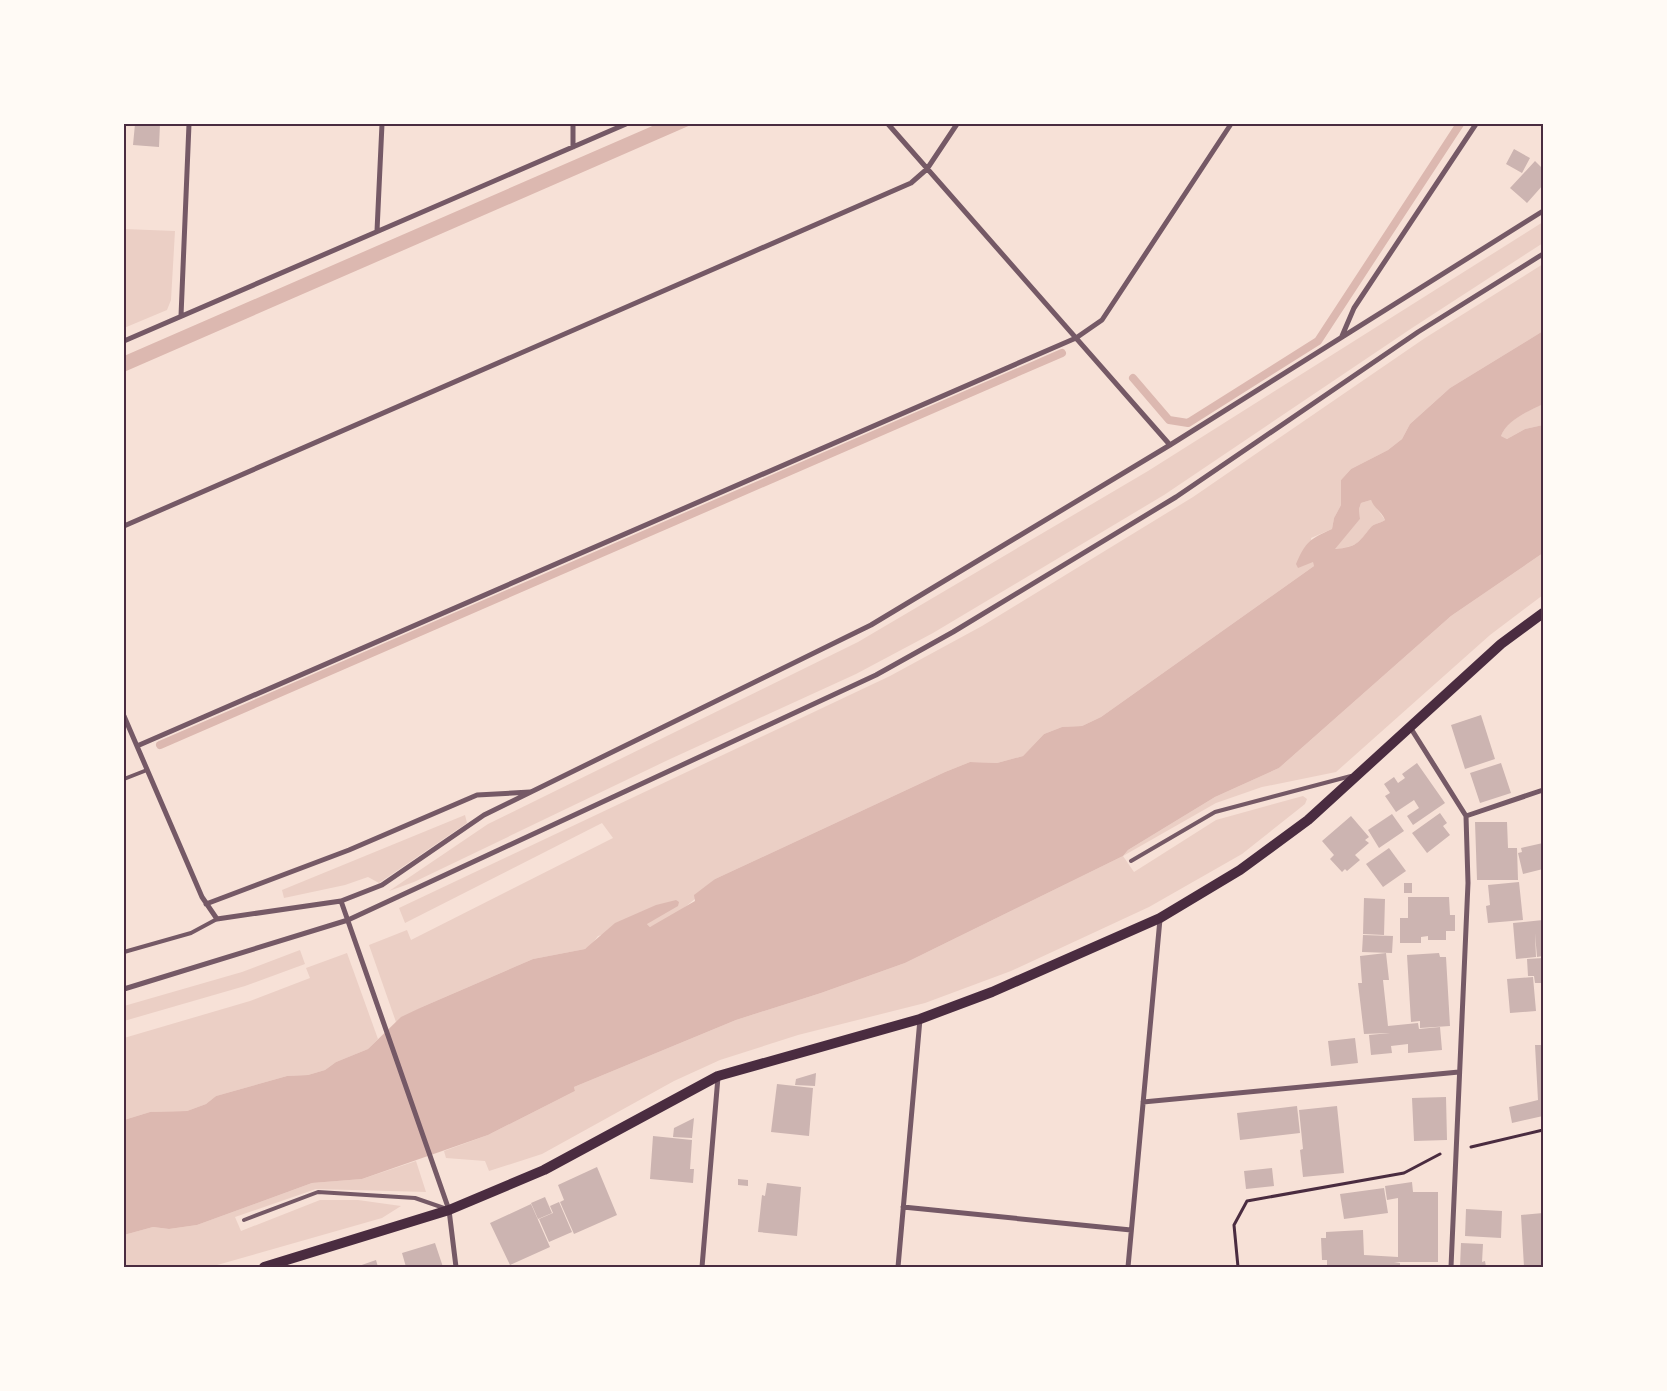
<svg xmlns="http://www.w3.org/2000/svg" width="1667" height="1391" viewBox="0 0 1667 1391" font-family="Raleway,sans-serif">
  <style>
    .green { fill: #ebcfc5 }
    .water { fill: #dcb8b0; fill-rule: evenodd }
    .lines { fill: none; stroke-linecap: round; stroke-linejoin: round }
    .stream { stroke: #dcb8b0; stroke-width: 8 }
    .building { fill: #ccb4b1 }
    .path { stroke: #4a2c40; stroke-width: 3 }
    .service { stroke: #755966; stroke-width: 4 }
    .minor { stroke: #755966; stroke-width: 5 }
    .secondary { stroke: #4a2c40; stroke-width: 10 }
    .neatline { fill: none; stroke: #4a2c40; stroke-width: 2 }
  </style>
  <rect width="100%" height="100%" fill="#f7e1d7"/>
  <path class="green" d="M 1543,222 L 1543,243 L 1412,328 L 1164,495 L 933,633 L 856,674 L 668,760 L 414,882 L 389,891 L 488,824 L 858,642 L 1148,471 Z
    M 124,229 L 175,231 L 171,300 L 167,310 L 124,328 Z
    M 1543,264 L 1543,331 L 1450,388 L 1410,424 L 1402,439 L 1388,450 L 1351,469 L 1341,480 L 1341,505 L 1334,518 L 1332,529 L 1311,538 L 1314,566 L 1101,717 L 1082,726 L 1062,727 L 1044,734 L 1023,756 L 997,763 L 970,762 L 945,772 L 715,879 C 697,899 676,917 650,927 L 647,924 L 648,922 L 598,936 L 592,944 L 585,949 L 533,959 L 422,1007 L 396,1022 L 369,945 L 407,930 L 411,940 L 613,838 L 602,823 L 405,923 L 399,908 L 890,676 L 982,626 L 1193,497 L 1425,338 Z
    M 1543,404 L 1543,425 L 1525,429 L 1507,439 L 1501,436 C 1506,420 1529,411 1543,404 Z
    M 1371,500 L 1385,520 C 1381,523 1373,524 1371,527 C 1358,544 1356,547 1334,549 L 1360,519 L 1359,509 L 1361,503 Z
    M 1543,553 L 1543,595 L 1490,635 L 1336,772 L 1262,787 L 1216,803 L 1123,856 L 1134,872 L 1216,820 L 1303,796 L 1307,799 L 1305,804 L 1242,854 L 1149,907 L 1011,971 L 925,1003 L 798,1035 L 720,1060 L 674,1081 L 542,1154 L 489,1171 L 485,1161 L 446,1158 L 444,1151 L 488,1135 L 575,1091 L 574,1087 L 736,1020 L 821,993 L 905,963 L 1123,856 L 1128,850 L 1215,797 L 1279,768 L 1451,616 Z
    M 465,815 L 467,823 L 379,883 L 368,877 L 345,885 L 284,898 L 282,890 Z
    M 300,950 L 305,964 L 245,986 L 124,1021 L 124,1006 L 242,972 Z
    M 347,953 L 378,1039 L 368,1049 L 336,1062 L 325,1070 L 308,1075 L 287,1076 L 216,1096 L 206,1104 L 187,1111 L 150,1112 L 124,1120 L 124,1038 L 250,1001 L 310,978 L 306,968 Z
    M 416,1161 L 426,1192 L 316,1189 L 235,1217 L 241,1231 L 320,1200 L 358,1200 L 401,1206 L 382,1218 L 210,1267 L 124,1267 L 124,1235 L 153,1227 L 169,1229 L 197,1225 L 312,1183 L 362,1179 Z"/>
  <path class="water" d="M 657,124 L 693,124 L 124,372 L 124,356 Z
    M 1543,331 L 1543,404 C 1529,411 1507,420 1501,436 L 1507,439 L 1525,429 L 1543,425 L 1543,553 L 1451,616 L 1279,768 L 1215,797 L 1128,850 L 1123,856 L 905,963 L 821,993 L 736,1020 L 574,1087 L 575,1091 L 488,1135 L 362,1179 L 312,1183 L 197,1225 L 169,1229 L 153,1227 L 124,1235 L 124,1120 L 150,1112 L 187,1111 L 206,1104 L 216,1096 L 287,1076 L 308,1075 L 325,1070 L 336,1062 L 368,1049 L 401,1017 L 422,1007 L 533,959 L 585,949 L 615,923 L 656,905 L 676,900 L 679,902 L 678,906 L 647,924 L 650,927 L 695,901 L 694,895 L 715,879 L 945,772 L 970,762 L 997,763 L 1023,756 L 1044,734 L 1062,727 L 1082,726 L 1101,717 L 1314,566 L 1313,562 L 1298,568 L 1296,564 C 1306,541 1310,539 1332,529 L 1334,518 L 1341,505 L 1341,480 L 1351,469 L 1388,450 L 1402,439 L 1410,424 L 1450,388 ZM 1371,500 C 1374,508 1382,512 1385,520 C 1381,523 1373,524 1371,527 C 1358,543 1357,547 1335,549 L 1360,519 L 1359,509 L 1361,503 Z"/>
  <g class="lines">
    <path class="stream" d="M 1133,378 L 1169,420 L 1188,423 L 1318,341 L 1460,124
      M 160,745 L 1062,353"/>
  </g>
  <path class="building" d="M 135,124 L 160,124 L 159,147 L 133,145 Z
    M 1514,149 L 1530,158 L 1522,173 L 1506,164 Z
    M 1535,161 L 1543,169 L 1543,185 L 1527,203 L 1510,188 Z
    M 1481,715 L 1495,759 L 1465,769 L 1451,725 Z
    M 1417,763 L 1445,803 L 1413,825 L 1407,816 L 1419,808 L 1414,800 L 1396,812 L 1385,796 L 1390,793 L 1384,784 L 1394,777 L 1398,783 L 1405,778 L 1402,774 Z
    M 1501,763 L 1511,793 L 1480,803 L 1470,773 Z
    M 1440,813 L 1447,823 L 1443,826 L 1450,835 L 1427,853 L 1412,833 Z
    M 1392,814 L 1404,831 L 1379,848 L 1368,830 Z
    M 1351,816 L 1369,837 L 1365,840 L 1369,843 L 1355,855 L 1360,860 L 1347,871 L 1345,869 L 1342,872 L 1330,859 L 1334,855 L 1322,841 Z
    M 1475,822 L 1507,822 L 1508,848 L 1517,848 L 1518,880 L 1477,880 Z
    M 1543,843 L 1543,869 L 1523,874 L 1518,853 L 1522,852 L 1521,848 Z
    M 1389,848 L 1406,871 L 1383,887 L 1366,864 Z
    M 1519,882 L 1523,920 L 1488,923 L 1486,906 L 1490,905 L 1488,885 Z
    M 1404,883 L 1412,883 L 1412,893 L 1404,893 Z
    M 1408,897 L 1449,897 L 1450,915 L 1455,915 L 1455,931 L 1446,931 L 1446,940 L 1428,940 L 1428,936 L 1421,937 L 1421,943 L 1400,943 L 1400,918 L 1408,918 Z
    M 1364,898 L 1385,899 L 1384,935 L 1363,934 Z
    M 1543,920 L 1543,956 L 1537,957 L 1535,933 L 1536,957 L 1516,959 L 1513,923 Z
    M 1363,935 L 1393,936 L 1392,953 L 1362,952 Z
    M 1386,953 L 1389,980 L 1383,980 L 1388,1026 L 1418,1023 L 1419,1029 L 1440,1027 L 1442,1050 L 1408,1053 L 1408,1044 L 1391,1046 L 1392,1053 L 1371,1055 L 1369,1035 L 1390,1033 L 1364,1034 L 1358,983 L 1362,983 L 1360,956 Z
    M 1439,953 L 1440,957 L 1446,957 L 1450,1026 L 1420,1028 L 1420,1021 L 1411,1022 L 1407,955 Z
    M 1543,958 L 1543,983 L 1535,983 L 1534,976 L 1528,976 L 1527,959 Z
    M 1533,977 L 1536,1011 L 1510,1013 L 1507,979 Z
    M 1355,1038 L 1358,1063 L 1331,1066 L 1328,1041 Z
    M 1535,1045 L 1543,1045 L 1543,1116 L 1512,1123 L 1509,1107 L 1538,1100 Z
    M 816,1073 L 815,1086 L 795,1085 L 796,1079 Z
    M 777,1084 L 813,1088 L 809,1136 L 771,1132 Z
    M 1446,1097 L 1447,1140 L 1414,1141 L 1412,1098 Z
    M 1297,1106 L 1300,1133 L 1240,1140 L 1237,1113 Z
    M 1337,1106 L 1344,1173 L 1303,1177 L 1300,1150 L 1303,1149 L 1299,1110 Z
    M 694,1118 L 692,1138 L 673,1137 L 674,1128 Z
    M 653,1136 L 692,1140 L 690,1169 L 694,1169 L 693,1183 L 650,1179 Z
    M 597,1167 L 617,1215 L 574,1234 L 560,1202 L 564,1200 L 558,1185 Z
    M 1272,1168 L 1274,1186 L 1246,1189 L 1244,1171 Z
    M 738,1179 L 748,1180 L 748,1186 L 738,1185 Z
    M 1412,1182 L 1413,1192 L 1438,1192 L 1438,1262 L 1394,1262 L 1400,1263 L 1400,1267 L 1327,1267 L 1327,1260 L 1322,1260 L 1321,1238 L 1326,1238 L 1326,1232 L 1363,1230 L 1364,1255 L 1398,1257 L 1398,1198 L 1387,1200 L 1385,1186 Z
    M 767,1183 L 801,1187 L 797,1236 L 758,1232 L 762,1195 L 765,1196 Z
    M 1384,1188 L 1388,1213 L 1344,1219 L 1340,1194 Z
    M 545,1197 L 552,1213 L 538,1219 L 531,1203 Z
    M 559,1202 L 572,1232 L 549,1242 L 539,1219 L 553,1213 L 550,1206 Z
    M 531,1204 L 550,1247 L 510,1265 L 490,1223 Z
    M 1466,1209 L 1502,1211 L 1501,1238 L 1465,1236 Z
    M 1543,1213 L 1543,1267 L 1524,1267 L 1521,1215 Z
    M 435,1243 L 443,1267 L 406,1267 L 402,1253 Z
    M 1461,1243 L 1483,1244 L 1482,1262 L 1485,1261 L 1486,1267 L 1460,1267 Z
    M 376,1260 L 378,1267 L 356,1267 Z"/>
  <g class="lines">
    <path class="path" d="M 1471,1147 L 1543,1130
      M 1238,1267 L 1234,1225 L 1247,1201 L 1404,1173 L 1440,1154"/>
    <path class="service" d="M 124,779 L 147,770
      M 1131,861 L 1215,812 L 1351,776
      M 124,952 L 191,933 L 217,919
      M 244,1220 L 318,1192 L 415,1198 L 444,1208"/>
    <path class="minor" d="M 888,124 L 1170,445
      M 573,147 L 573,124
      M 377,231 L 382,124
      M 181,316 L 189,124
      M 1342,336 L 1354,308 L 1476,124
      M 124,341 L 626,124
      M 124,526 L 911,183 L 927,169 L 957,124
      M 124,716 L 202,897 L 217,919 L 341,901 L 449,1210 L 456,1267
      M 1410,727 L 1466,816 L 1468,883 L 1451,1267
      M 137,746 L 1076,338 L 1102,320 L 1231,124
      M 1466,816 L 1543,790
      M 341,901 L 382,885 L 484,815 L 871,625 L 1170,445 L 1543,211
      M 206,904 L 349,850 L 477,795 L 530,792
      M 124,989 L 348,920 L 876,675 L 953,632 L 1176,497 L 1418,332 L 1543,254
      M 1143,1102 L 1459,1072
      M 903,1207 L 1131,1230
      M 702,1267 L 718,1077
      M 898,1267 L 920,1019
      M 1128,1267 L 1160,919"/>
    <path class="secondary" d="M 264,1267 L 449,1210 L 544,1170 L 718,1076 L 920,1019 L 992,992 L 1160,918 L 1240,870 L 1308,820 L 1501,644 L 1543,613"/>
  </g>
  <rect width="1667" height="1391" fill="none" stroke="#fffaf5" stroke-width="250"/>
  <rect x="125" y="125" width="1417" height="1141" class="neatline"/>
</svg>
